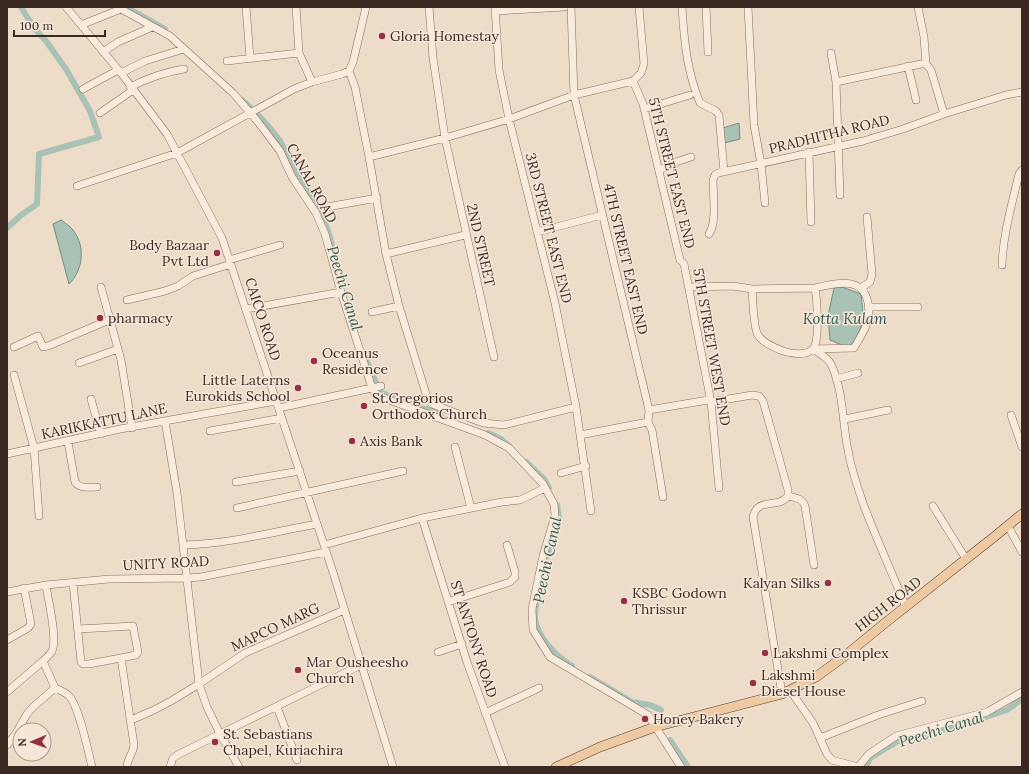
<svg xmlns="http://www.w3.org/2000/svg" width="1029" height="774" viewBox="0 0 1029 774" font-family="Lora,serif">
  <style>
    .water { fill: #a9c2b6; stroke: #6f9082 }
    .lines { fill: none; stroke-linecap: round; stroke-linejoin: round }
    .canal { stroke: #a9c2b6; stroke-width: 6 }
    .minor-casing { stroke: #896d5d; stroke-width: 8 }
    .major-casing { stroke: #573c31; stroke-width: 10 }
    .minor { stroke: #f8ebdb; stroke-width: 7 }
    .major { stroke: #eecaa2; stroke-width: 9 }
    .poi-dot { fill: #962f42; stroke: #f5e7d8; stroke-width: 1.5 }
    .labels { text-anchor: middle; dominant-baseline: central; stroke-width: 3; stroke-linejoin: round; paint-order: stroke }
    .poi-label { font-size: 14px; fill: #3a2821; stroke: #f5e7d8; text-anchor: start }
    .street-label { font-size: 14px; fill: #3a2821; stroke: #f5e7d8 }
    .water-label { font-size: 15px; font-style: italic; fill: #30594f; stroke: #f5e7d8 }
  </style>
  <rect width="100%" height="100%" fill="#eddcc8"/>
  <path class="water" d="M 739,123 L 740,139 L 724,143 L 723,128 Z
    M 61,220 C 65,223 70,226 73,230 C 86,247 83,270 69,284 L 53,224 Z
    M 842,287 L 861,294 C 864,318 864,328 849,348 L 830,340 L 828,316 L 834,288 Z"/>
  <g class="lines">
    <path class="canal" d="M 126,7 L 165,29
      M 242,100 C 256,112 269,126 280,141 C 284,147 286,155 289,161 C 305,191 331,219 333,255
      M 7,228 L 20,216 L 37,204 L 39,154 L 99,137 L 90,111 L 66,69 L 46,41 L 34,28 L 21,7
      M 365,357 L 380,392 L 405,402
      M 413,406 L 429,410 L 440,415
      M 488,433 L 501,439 L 509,446
      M 526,462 L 544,479 L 549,488
      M 547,556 L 559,518 L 557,505
      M 538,596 C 537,603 534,611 535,618 C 537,637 556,656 572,666
      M 590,677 L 632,702 L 650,705 L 661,710
      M 670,740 L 688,767
      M 866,767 L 870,758 L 898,741 L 958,726 L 1007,710 L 1022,699"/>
    <g class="minor-casing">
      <path id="minor" d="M 66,7 L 121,73 L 167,134 L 222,238 L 332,569 L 393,767
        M 246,7 L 250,58
        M 366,7 L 353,62 L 349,71 L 355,87 L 369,157
        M 429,7 L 433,58 L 445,138 L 494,357
        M 495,7 L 499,70 L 509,119 L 555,303 L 576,407 L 591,511
        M 571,7 L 574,95 L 633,81 L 643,104 L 680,260 L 684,264 L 711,402 L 719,488
        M 682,7 C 684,40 687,72 700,103 L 716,111 L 719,115 L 724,172
        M 706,7 L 708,52
        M 748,7 L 754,125 L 761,164 L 765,203
        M 918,7 L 924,37 L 926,64
        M 495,11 L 564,7
        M 81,25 L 121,9 L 170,36 L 233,93 L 258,122 L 280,151 L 292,177 L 316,213 L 325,234 L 341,292 L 372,388 L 375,393 L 381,397 L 485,435 L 509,448 L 543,484 L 554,504 L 555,516 L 543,556 L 532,609 L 533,630 L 550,657 L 648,715 L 681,767
        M 103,52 L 118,42 L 152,27
        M 299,53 L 312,82
        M 831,53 L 836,82 L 840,195
        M 227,61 L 299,53 L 296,7
        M 908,66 L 916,100
        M 121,73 L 145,61 L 184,49
        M 633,81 L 641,73 L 644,64 L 639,7
        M 836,82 L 921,64 L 926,64 L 931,70 L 944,114
        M 130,87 C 148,78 165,72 184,69
        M 83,89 L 118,70
        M 644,109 L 690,95
        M 100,113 L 133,90
        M 809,152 L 811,222
        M 659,170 L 676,162 L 691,157
        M 77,186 L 177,153 L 294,89 L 312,82 L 342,74 L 349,71
        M 327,207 L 377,198
        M 537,232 L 602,215
        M 709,234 C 717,223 713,194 713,180 L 715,175 L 718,173 L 863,141 L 903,129 L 944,114 L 1006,95 L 1022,92
        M 465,235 L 386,254 L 399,306 L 427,397 L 432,404 L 440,407 L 483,423 L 504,425 L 576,407
        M 386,254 L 369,157 L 445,138 L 509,119 L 574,95 L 649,410 L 648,422 L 652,430 L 663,497
        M 229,260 L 280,245
        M 1002,265 C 1003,234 1012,204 1019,174 L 1022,170
        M 101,287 L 121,360 L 132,428
        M 689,287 L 733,286 L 752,289 C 753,299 753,327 758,335 C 762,342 775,348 783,351 C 792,354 806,356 813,349 C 820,341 817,299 815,288 L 752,289
        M 861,288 L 870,282 L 872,274 L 867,217
        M 127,300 L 165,291 L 178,286 L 193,276 L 231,264
        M 868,307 L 918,307
        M 246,309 L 341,292
        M 372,312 L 399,306
        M 14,347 L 38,336 L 43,347 L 48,346 L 109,320
        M 813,349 C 819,353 827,357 831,364 C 844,392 842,422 848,450 C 851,469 858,488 864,506 C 877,540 892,573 906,607
        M 813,349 L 854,348 C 859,340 864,332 867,323 C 871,311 869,290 855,285 C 843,281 828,285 815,288
        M 79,363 L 118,349
        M 14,375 L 34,448 L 39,516
        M 836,379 L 858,373
        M 91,399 L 101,434
        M 279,408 L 381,386
        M 649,410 L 708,400 L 711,402 L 752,395 L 759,396 L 763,401 L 788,490 L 788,496 C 777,510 758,496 753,517 L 782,694
        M 1011,415 L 1022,447
        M 845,419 L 888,410
        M 165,421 L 177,493 L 199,684 L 207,707 L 220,734 L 361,665
        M 210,431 L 282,418
        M 580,435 L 648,422
        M 68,442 L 75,482 C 80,489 89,487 97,487
        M 455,447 L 471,508
        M 7,454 L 120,429 L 276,401
        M 561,473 L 586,466
        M 236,482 L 300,471
        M 788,496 C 796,498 802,498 805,506 L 814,565
        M 933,506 L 966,559
        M 237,508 L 403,471
        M 422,518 L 467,662 L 505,767
        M 1008,526 L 1022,552
        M 184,545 C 228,544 273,532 317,524
        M 324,545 L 422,518 L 502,502 L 520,500 L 545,488
        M 73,583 L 81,662 L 83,664 L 89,664 L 121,658 L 134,745 C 133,755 127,758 127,767
        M 7,592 L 46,585 L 109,579 L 188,578 L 201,577 L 326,552
        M 448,602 L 510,582 L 515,577 L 515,572 L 507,545
        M 79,629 L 133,626 L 138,652 L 136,655 L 121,658
        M 7,640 L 28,628 L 31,624 L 24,588
        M 438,652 L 462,644
        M 43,661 C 46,658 50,655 52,651 C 58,639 48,600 46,585
        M 55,688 C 60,690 65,692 69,696 C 79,706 88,751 92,767
        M 790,690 L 813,723 L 827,754 L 832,760 L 858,767
        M 7,692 L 43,661 L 55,688 L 33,707 L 27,714 L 15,735 L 7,745
        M 277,707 L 297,760
        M 485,713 L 539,688
        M 131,720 L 154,710 L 171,701 L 199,684 L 245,653 L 344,610
        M 820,738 L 878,715 L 922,701
        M 170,767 L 173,758 L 179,754 L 220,734 L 239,767
        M 858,767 L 869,754 L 896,736 L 987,712 L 1022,692"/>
    </g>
    <g class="major-casing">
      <path id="major" d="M 556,767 L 600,747 L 655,727 L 782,694 L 816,677 L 846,655 L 885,623 L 994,537 L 1022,514"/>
    </g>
    <use href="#minor" class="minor"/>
    <use href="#major" class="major"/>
  </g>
  <g class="poi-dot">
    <circle cx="382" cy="36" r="4"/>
    <circle cx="217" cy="253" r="4"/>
    <circle cx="100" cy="318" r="4"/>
    <circle cx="314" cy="361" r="4"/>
    <circle cx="298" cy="388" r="4"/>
    <circle cx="364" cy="406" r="4"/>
    <circle cx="352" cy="441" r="4"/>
    <circle cx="828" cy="583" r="4"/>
    <circle cx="624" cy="601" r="4"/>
    <circle cx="765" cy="653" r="4"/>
    <circle cx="298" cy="670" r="4"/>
    <circle cx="753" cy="683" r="4"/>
    <circle cx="645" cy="719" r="4"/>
    <circle cx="215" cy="742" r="4"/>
  </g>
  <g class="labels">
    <g class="poi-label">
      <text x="390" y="36">Gloria Homestay</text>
      <text x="209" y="245" text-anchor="end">Body Bazaar<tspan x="209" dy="16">Pvt Ltd</tspan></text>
      <text x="108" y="318">pharmacy</text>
      <text x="322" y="353">Oceanus<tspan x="322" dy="16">Residence</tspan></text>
      <text x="290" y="380" text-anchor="end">Little Laterns<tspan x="290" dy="16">Eurokids School</tspan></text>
      <text x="372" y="398">St.Gregorios<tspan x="372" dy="16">Orthodox Church</tspan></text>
      <text x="360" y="441">Axis Bank</text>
      <text x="820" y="583" text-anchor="end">Kalyan Silks</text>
      <text x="632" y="593">KSBC Godown<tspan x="632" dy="16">Thrissur</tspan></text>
      <text x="773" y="653">Lakshmi Complex</text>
      <text x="306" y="662">Mar Ousheesho<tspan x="306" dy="16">Church</tspan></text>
      <text x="761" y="675">Lakshmi<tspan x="761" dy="16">Diesel House</tspan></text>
      <text x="653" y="719">Honey Bakery</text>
      <text x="223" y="734">St. Sebastians<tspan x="223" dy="16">Chapel, Kuriachira</tspan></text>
    </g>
    <g class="street-label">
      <text transform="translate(829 134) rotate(-14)">PRADHITHA ROAD</text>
      <text transform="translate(672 173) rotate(76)">5TH STREET EAST END</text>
      <text transform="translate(312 183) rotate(61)">CANAL ROAD</text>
      <text transform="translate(549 228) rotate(76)">3RD STREET EAST END</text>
      <text transform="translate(481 245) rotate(77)">2ND STREET</text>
      <text transform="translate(626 259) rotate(77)">4TH STREET EAST END</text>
      <text transform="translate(263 319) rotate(72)">CAICO ROAD</text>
      <text transform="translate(712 347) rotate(80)">5TH STREET WEST END</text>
      <text transform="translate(104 421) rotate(-12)">KARIKKATTU LANE</text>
      <text transform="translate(166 563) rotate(-3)">UNITY ROAD</text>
      <text transform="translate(888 604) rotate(-38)">HIGH ROAD</text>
      <text transform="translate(275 627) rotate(-25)">MAPCO MARG</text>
      <text transform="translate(474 639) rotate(72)">ST ANTONY ROAD</text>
    </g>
    <g class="water-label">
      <text transform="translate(345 288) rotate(73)">Peechi Canal</text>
      <text x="845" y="318">Kotta Kulam</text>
      <text transform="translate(547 560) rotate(-78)">Peechi Canal</text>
      <text transform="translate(941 729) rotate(-17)">Peechi Canal</text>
    </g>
  </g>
  <rect width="1029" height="774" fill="none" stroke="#3a2821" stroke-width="16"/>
  <g transform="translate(32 742) rotate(268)"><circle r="19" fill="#f5e7d8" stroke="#aa9b8f"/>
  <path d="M0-3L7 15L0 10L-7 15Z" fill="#962f42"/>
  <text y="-6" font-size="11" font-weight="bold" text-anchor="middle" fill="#3a2821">N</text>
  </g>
  <path d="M14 30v6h91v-6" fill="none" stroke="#3a2821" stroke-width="2"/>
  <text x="20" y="30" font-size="12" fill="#3a2821" stroke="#f5e7d8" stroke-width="3" paint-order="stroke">100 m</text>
</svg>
